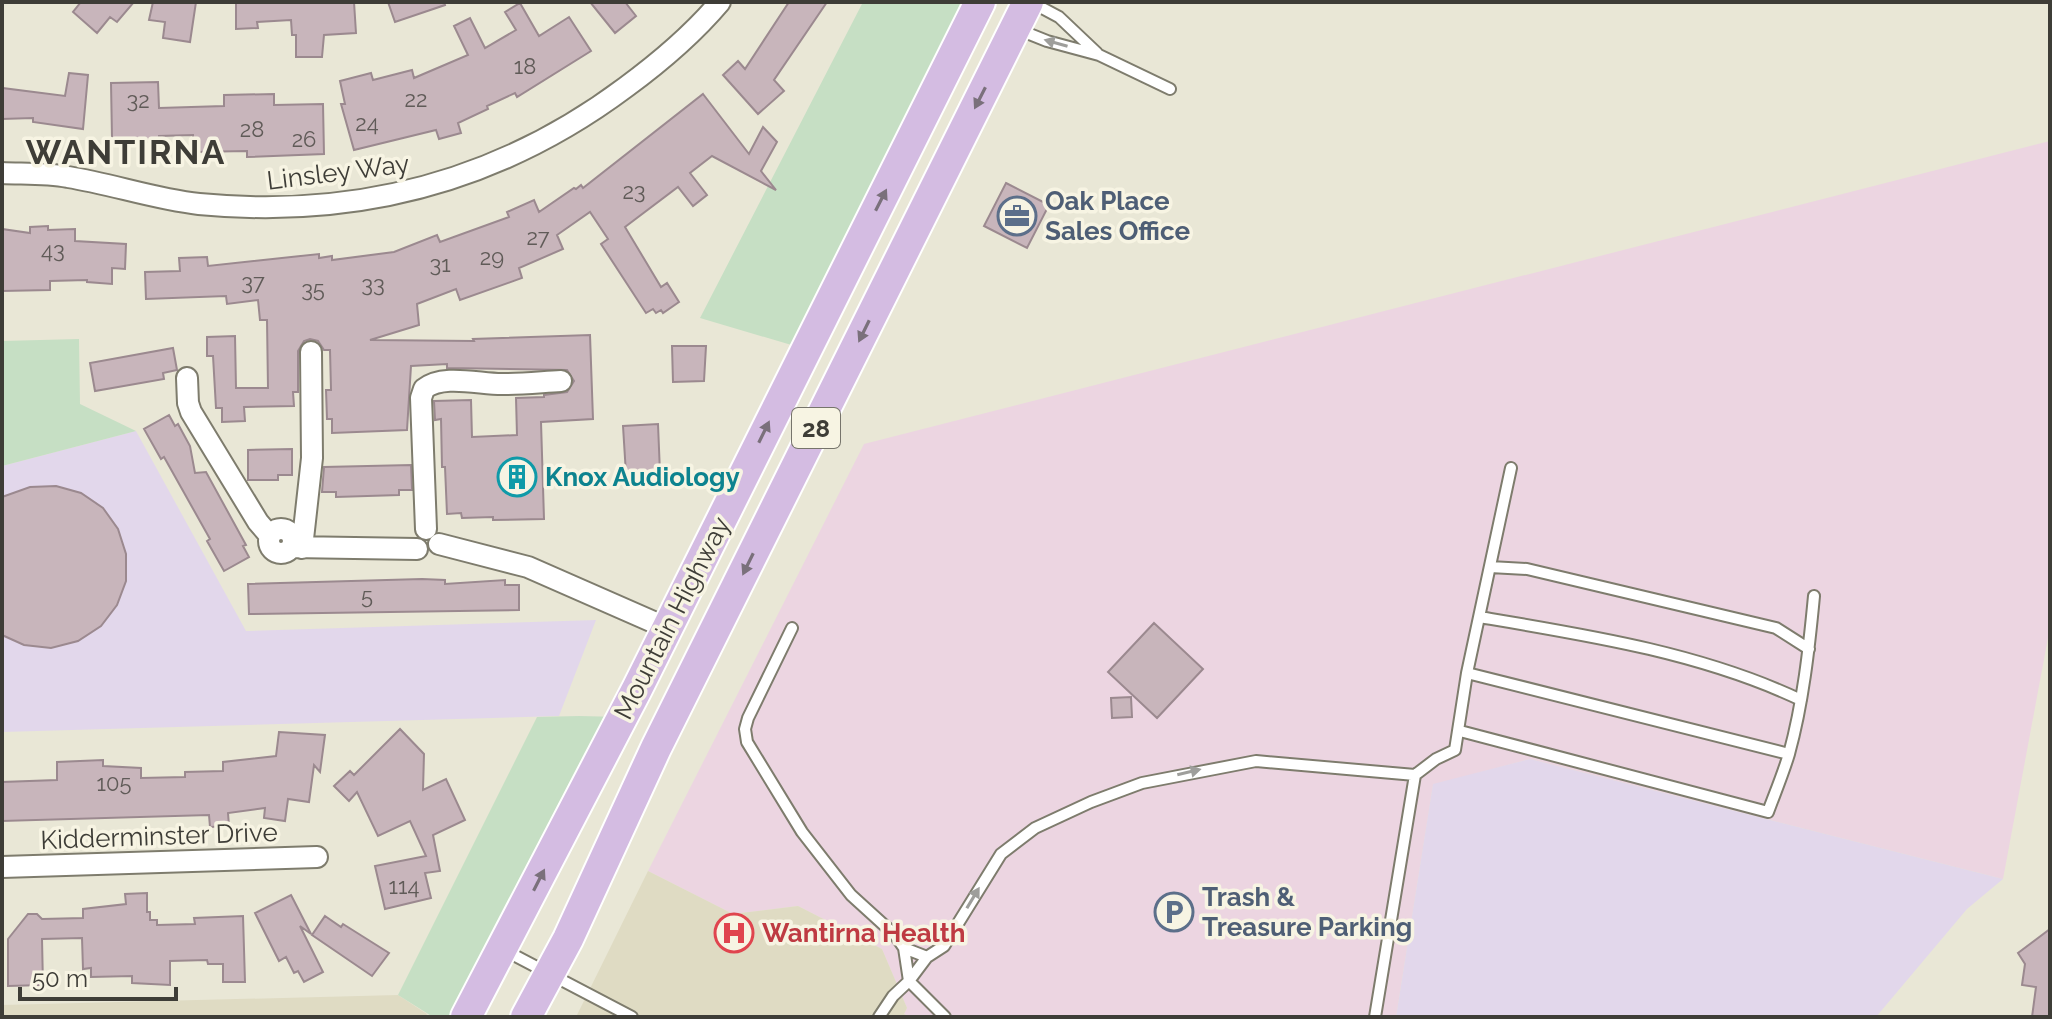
<svg xmlns="http://www.w3.org/2000/svg" width="2052" height="1019" viewBox="0 0 2052 1019" font-family="Raleway,sans-serif">
  <style>
    .commercial { fill: #ecd5e1 }
    .industrial { fill: #e2d7eb }
    .built { fill: #dfdbc3 }
    .green { fill: #c6dfc4 }
    .building { fill: #c8b5bb; stroke: #9b898f; stroke-width: 2 }
    .lines { fill: none; stroke-linecap: round; stroke-linejoin: round }
    .service-casing { stroke: #7e7c6d; stroke-width: 14 }
    .minor-casing { stroke: #7e7c6d; stroke-width: 24 }
    .primary-casing { stroke: #fff; stroke-width: 34 }
    .service { stroke: #fff; stroke-width: 10 }
    .minor { stroke: #fff; stroke-width: 20 }
    .primary { stroke: #d4bce2; stroke-width: 30 }
    .oneway { fill: #9e9e9b }
    .oneway2 { fill: #7a707b }
    .labels { text-anchor: middle; dominant-baseline: central; stroke-width: 7; stroke-linejoin: round; paint-order: stroke }
    .number-label { font-size: 22px; fill: #605b58 }
    .shield { fill: #f7f4e3; stroke: #76746b; stroke-width: 2 }
    .shield-label { font-size: 24px; font-weight: bold; fill: #3e3d37 }
    .street-label { font-size: 26px; fill: #3e3d37; stroke: #f7f4e3 }
    .service-label { font-size: 26px; font-weight: bold; fill: #4e5e75; stroke: #f7f4e3; text-anchor: start }
    .culture-label { font-size: 26px; font-weight: bold; fill: #0d838f; stroke: #f7f4e3; text-anchor: start }
    .health-label { font-size: 26px; font-weight: bold; fill: #be3a42; stroke: #f7f4e3; text-anchor: start }
    .district-label { font-size: 34px; font-weight: bold; letter-spacing: 2px; fill: #3e3d37; stroke: #f7f4e3 }
  </style>
  <rect width="100%" height="100%" fill="#e9e7d6"/>
  <path class="commercial" d="M 2050,141 L 2050,627 L 2003,879 L 1530,759 L 1433,785 L 1396,1017 L 910,1017 L 904,1014 L 907,1008 L 882,949 L 798,906 L 733,914 L 648,871 L 864,444 Z"/>
  <path class="industrial" d="M 136,431 L 246,631 L 596,620 L 559,716 L 2,732 L 2,466 Z
    M 1530,759 L 2003,879 L 1967,909 L 1876,1017 L 1396,1017 L 1433,784 Z"/>
  <path class="built" d="M 648,871 L 733,914 L 798,906 L 882,949 L 907,1008 L 904,1014 L 910,1017 L 576,1017 Z
    M 398,995 L 427,1014 L 425,1017 L 2,1017 L 2,1005 Z"/>
  <path class="green" d="M 863,2 L 980,2 L 805,349 L 700,318 Z
    M 79,339 L 80,404 L 136,431 L 2,466 L 2,341 Z
    M 579,716 L 622,717 L 466,1017 L 433,1017 L 398,995 L 537,717 Z"/>
  <path class="building" d="M 81,2 L 134,2 L 117,22 L 110,17 L 97,33 L 73,12 Z
    M 153,2 L 196,2 L 190,42 L 163,38 L 165,22 L 149,20 Z
    M 236,2 L 354,2 L 356,33 L 324,35 L 322,57 L 296,57 L 296,35 L 292,35 L 291,20 L 257,22 L 258,28 L 236,29 Z
    M 388,2 L 444,2 L 445,5 L 395,22 Z
    M 590,2 L 625,2 L 636,16 L 615,33 Z
    M 789,2 L 827,2 L 774,80 L 784,91 L 758,114 L 723,75 L 738,61 L 745,69 Z
    M 520,3 L 539,36 L 569,17 L 591,51 L 517,97 L 515,93 L 487,106 L 488,109 L 458,123 L 461,133 L 439,139 L 436,130 L 354,150 L 341,104 L 345,104 L 340,81 L 371,73 L 373,80 L 412,70 L 414,78 L 468,55 L 454,26 L 470,18 L 485,48 L 516,30 L 505,12 Z
    M 69,73 L 88,75 L 83,129 L 33,122 L 33,118 L 2,119 L 2,88 L 65,96 Z
    M 158,82 L 159,108 L 224,106 L 224,95 L 274,94 L 274,105 L 323,104 L 324,154 L 247,157 L 247,151 L 193,152 L 193,135 L 159,136 L 159,141 L 151,142 L 128,142 L 128,138 L 112,138 L 111,83 Z
    M 703,94 L 749,154 L 763,127 L 777,142 L 761,171 L 776,190 L 712,156 L 690,173 L 707,195 L 693,206 L 678,187 L 625,227 L 661,287 L 667,283 L 679,302 L 663,313 L 661,310 L 656,313 L 653,309 L 646,313 L 601,244 L 608,239 L 590,212 L 557,235 L 563,249 L 519,268 L 522,278 L 460,300 L 456,289 L 417,304 L 419,325 L 370,340 L 474,341 L 473,339 L 590,335 L 593,419 L 541,422 L 544,519 L 493,520 L 493,517 L 462,518 L 461,513 L 447,514 L 445,467 L 442,467 L 441,419 L 435,420 L 434,401 L 471,400 L 472,437 L 517,435 L 516,398 L 544,397 L 544,395 L 567,392 L 574,381 L 567,370 L 447,368 L 447,364 L 411,366 L 407,430 L 332,433 L 332,419 L 327,419 L 326,390 L 331,390 L 330,350 L 324,350 L 318,341 L 310,339 L 304,341 L 298,351 L 298,392 L 293,392 L 294,406 L 244,407 L 245,421 L 222,422 L 222,408 L 216,408 L 213,356 L 207,356 L 207,337 L 235,336 L 236,388 L 268,388 L 267,320 L 260,320 L 258,300 L 227,304 L 226,296 L 146,299 L 145,272 L 180,271 L 179,258 L 207,257 L 208,266 L 319,254 L 319,258 L 332,256 L 332,260 L 394,252 L 437,235 L 440,242 L 509,217 L 507,212 L 534,200 L 539,212 L 574,188 L 576,189 L 581,185 L 583,188 Z
    M 1006,183 L 1049,205 L 1027,248 L 984,226 Z
    M 48,226 L 48,230 L 75,229 L 75,241 L 126,244 L 125,269 L 112,268 L 112,284 L 87,282 L 87,280 L 50,281 L 50,290 L 2,291 L 2,229 L 30,233 L 30,227 Z
    M 672,346 L 706,346 L 704,381 L 673,382 Z
    M 173,348 L 177,370 L 163,373 L 164,379 L 95,391 L 90,363 Z
    M 169,415 L 175,426 L 178,424 L 190,446 L 195,473 L 206,472 L 246,545 L 243,546 L 249,557 L 224,571 L 207,541 L 210,539 L 164,457 L 161,459 L 144,429 Z
    M 658,424 L 660,473 L 626,474 L 623,426 Z
    M 292,449 L 292,475 L 278,475 L 278,480 L 248,480 L 248,450 Z
    M 411,465 L 412,490 L 399,490 L 399,495 L 336,497 L 336,492 L 322,492 L 324,467 Z
    M 56,486 L 81,493 L 103,508 L 118,529 L 126,554 L 126,581 L 117,605 L 101,626 L 78,641 L 51,648 L 24,645 L 2,635 L 2,497 L 30,487 Z
    M 422,579 L 445,580 L 445,584 L 505,580 L 505,585 L 519,585 L 519,610 L 249,614 L 248,584 Z
    M 1154,623 L 1203,669 L 1157,718 L 1108,672 Z
    M 1131,697 L 1132,717 L 1112,718 L 1111,698 Z
    M 400,729 L 424,754 L 423,790 L 446,779 L 465,820 L 433,835 L 440,871 L 425,873 L 431,898 L 385,909 L 375,866 L 426,856 L 410,821 L 378,836 L 357,792 L 349,801 L 334,786 L 350,771 L 354,775 Z
    M 279,732 L 325,735 L 320,772 L 314,765 L 309,802 L 288,799 L 285,821 L 264,818 L 265,808 L 228,813 L 229,826 L 210,827 L 209,815 L 2,821 L 2,782 L 57,780 L 57,762 L 103,760 L 103,766 L 141,768 L 141,778 L 185,777 L 185,772 L 223,771 L 223,762 L 276,756 Z
    M 147,893 L 147,912 L 150,912 L 150,920 L 157,920 L 157,925 L 195,924 L 194,918 L 243,916 L 245,982 L 223,982 L 223,964 L 208,964 L 207,960 L 170,961 L 170,985 L 132,983 L 132,976 L 91,977 L 91,968 L 83,969 L 82,938 L 42,939 L 43,985 L 8,986 L 8,939 L 28,914 L 37,914 L 42,919 L 83,918 L 83,909 L 126,904 L 125,894 Z
    M 291,895 L 311,934 L 300,926 L 323,972 L 304,982 L 298,971 L 294,973 L 286,957 L 279,961 L 255,913 Z
    M 325,916 L 341,927 L 343,924 L 389,953 L 372,976 L 312,935 Z
    M 2050,929 L 2050,1017 L 2032,1017 L 2036,987 L 2022,985 L 2025,964 L 2018,953 Z"/>
  <g class="lines">
    <g class="service-casing">
      <path id="service" d="M 1031,2 L 1059,17 L 1097,53
        M 1017,29 L 1047,41 L 1099,55 L 1170,89
        M 1490,567 L 1527,569 L 1776,628 L 1809,649
        M 1479,617 C 1587,635 1702,653 1801,700
        M 792,628 L 748,718 L 745,729 L 747,742 L 802,832 L 851,895 L 895,935 L 904,948 L 909,981 L 893,996 L 879,1017
        M 1467,673 L 1789,754
        M 1460,731 L 1768,812 C 1775,793 1783,774 1789,754 C 1803,703 1809,649 1814,596
        M 904,948 L 927,957
        M 506,951 L 632,1017
        M 945,1017 L 909,981 L 927,957 L 944,946 L 1001,854 L 1035,828 L 1091,802 L 1142,783 L 1256,761 L 1415,775
        M 1375,1017 L 1415,775 L 1436,759 L 1455,750 L 1467,673 L 1511,468"/>
    </g>
    <g class="minor-casing">
      <path id="minor" d="M 2,173 C 24,174 47,173 68,177 C 112,184 154,199 199,204 C 356,219 499,182 626,87 C 660,62 693,34 720,2
        M 187,378 L 188,403 L 191,412 L 258,522 L 270,536
        M269 541a12 12 0 1 1 24 0a12 12 0 1 1-24 0Z
        M 426,529 L 421,398 L 424,389 C 443,373 482,385 504,384 C 523,384 542,382 561,381
        M 439,544 L 528,567 L 667,628
        M 292,547 L 417,549
        M 302,548 L 312,458 L 311,352
        M 2,867 L 317,857"/>
    </g>
    <g class="primary-casing">
      <path id="primary" d="M 466,1017 L 637,689 L 980,2
        M 526,1017 L 568,939 L 656,748 L 1028,2"/>
    </g>
    <use href="#service" class="service"/>
    <use href="#minor" class="minor"/>
    <use href="#primary" class="primary"/>
  </g>
  <defs><path id="oneway-solid" d="M-6-.8H1V-3.2L6.5 0L1 3.2V.8H-6Z" transform="scale(2)"/></defs>
  <g class="oneway">
    <use href="#oneway-solid" transform="translate(1056 43) rotate(-164)"/>
    <use href="#oneway-solid" transform="translate(1189 772) rotate(-13)"/>
    <use href="#oneway-solid" transform="translate(973 898) rotate(-59)"/>
  </g>
  <g class="oneway2">
    <use href="#oneway-solid" transform="translate(980 98) rotate(117)"/>
    <use href="#oneway-solid" transform="translate(881 200) rotate(-63)"/>
    <use href="#oneway-solid" transform="translate(864 331) rotate(116)"/>
    <use href="#oneway-solid" transform="translate(764 432) rotate(-64)"/>
    <use href="#oneway-solid" transform="translate(748 564) rotate(116)"/>
    <use href="#oneway-solid" transform="translate(539 880) rotate(-63)"/>
  </g>
  <defs>
    <g id="office-ring" transform="scale(2)"><circle r="9.5" fill="#f7f4e3" stroke="#5c6f8a" stroke-width="1.5"/><path d="M-6-3h4V-5.5h4V-3h4V5H-6ZM-1-4.5V-3h2v-1.5ZM-6 0V1H6V0Z" fill="#5c6f8a"/></g>
    <g id="building-ring" transform="scale(2)"><circle r="9.5" fill="#f7f4e3" stroke="#0f9aa8" stroke-width="1.5"/><path d="M-4-6H4V6H1V3H-1V6H-4ZM-2.5-4.3h1.7v1.8h-1.7ZM.8-4.3h1.7v1.8H.8ZM-2.5-1h1.7V.8h-1.7ZM.8-1h1.7V.8H.8Z" fill="#0f9aa8"/></g>
    <g id="parking-ring" transform="scale(2)"><circle r="9.5" fill="#f7f4e3" stroke="#5c6f8a" stroke-width="1.5"/><path d="M-3.5-5.5H1a3.5 3.5 0 0 1 0 7H-1V5.5H-3.5ZM-1-3.4V-.6H.8a1.4 1.4 0 0 0 0-2.8Z" fill="#5c6f8a"/></g>
    <g id="hospital-ring" transform="scale(2)"><circle r="9.5" fill="#f7f4e3" stroke="#e0444e" stroke-width="1.5"/><path d="M-5-5h3v3.5h4V-5h3V5h-3V1.5h-4V5h-3Z" fill="#e0444e"/></g>
  </defs>
  <g fill-rule="evenodd">
    <use href="#office-ring" x="1017" y="216"/>
    <use href="#building-ring" x="517" y="477"/>
    <use href="#parking-ring" x="1174" y="912"/>
    <use href="#hospital-ring" x="734" y="933"/>
  </g>
  <g class="labels">
    <g class="number-label">
      <text x="525" y="66">18</text>
      <text x="416" y="99">22</text>
      <text x="138" y="100">32</text>
      <text x="367" y="123">24</text>
      <text x="252" y="129">28</text>
      <text x="304" y="139">26</text>
      <text x="634" y="191">23</text>
      <text x="538" y="237">27</text>
      <text x="53" y="250">43</text>
      <text x="492" y="257">29</text>
      <text x="440" y="264">31</text>
      <text x="253" y="282">37</text>
      <text x="373" y="284">33</text>
      <text x="313" y="289">35</text>
      <text x="367" y="596">5</text>
      <text x="114" y="783">105</text>
      <text x="404" y="886">114</text>
    </g>
    <rect class="shield" x="792" y="408" width="48" height="40" rx="6"/>
    <g class="shield-label">
      <text x="816" y="428">28</text>
    </g>
    <g class="street-label">
      <text transform="translate(338 172) rotate(-7)">Linsley Way</text>
      <text transform="translate(672 618) rotate(-63)">Mountain Highway</text>
      <text transform="translate(159 836) rotate(-2)">Kidderminster Drive</text>
    </g>
    <g class="service-label">
      <text x="1045" y="201">Oak Place<tspan x="1045" dy="30">Sales Office</tspan></text>
      <text x="1202" y="897">Trash &amp;<tspan x="1202" dy="30">Treasure Parking</tspan></text>
    </g>
    <g class="culture-label">
      <text x="545" y="477">Knox Audiology</text>
    </g>
    <g class="health-label">
      <text x="762" y="933">Wantirna Health</text>
    </g>
    <g class="district-label">
      <text x="126" y="152">WANTIRNA</text>
    </g>
  </g>
  <rect width="2052" height="1019" fill="none" stroke="#3e3d37" stroke-width="8"/>
  <path d="M20 987v12h156v-12" fill="none" stroke="#3e3d37" stroke-width="4"/>
  <text x="32" y="987" font-size="24" fill="#3e3d37" stroke="#f7f4e3" stroke-width="6" paint-order="stroke">50 m</text>
</svg>
